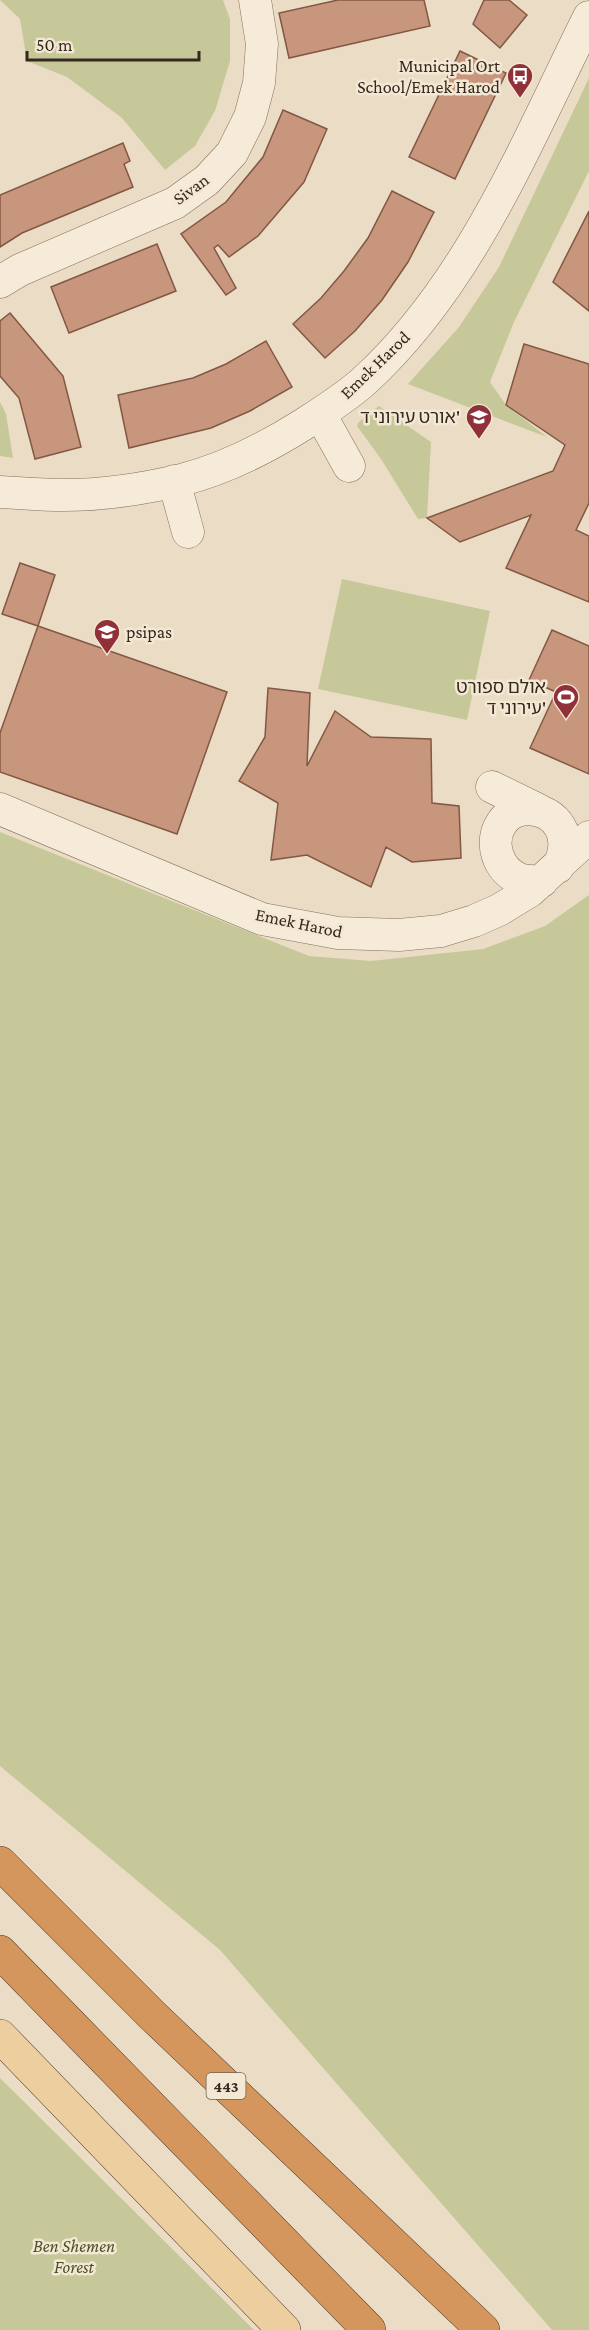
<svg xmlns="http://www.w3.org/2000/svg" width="589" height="2330" viewBox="0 0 589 2330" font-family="'Crimson Pro','Noto Sans Hebrew',serif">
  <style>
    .green { fill: #c7c89a }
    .building { fill: #c7967d; stroke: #825844; stroke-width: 1.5 }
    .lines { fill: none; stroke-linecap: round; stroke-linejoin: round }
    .minor-casing { stroke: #856f5c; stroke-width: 33 }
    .major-casing { stroke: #533e30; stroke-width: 34 }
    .highway-casing { stroke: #533e30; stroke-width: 34 }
    .minor { stroke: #f6ebd8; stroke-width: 32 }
    .major { stroke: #ecce9f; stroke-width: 33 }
    .highway { stroke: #d4965c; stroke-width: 33 }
    .labels { text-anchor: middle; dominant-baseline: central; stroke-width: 5; stroke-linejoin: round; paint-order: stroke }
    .shield { fill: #f3e8d4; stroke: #6f6255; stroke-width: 1.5 }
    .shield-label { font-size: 16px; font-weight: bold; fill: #36281f }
    .poi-label { font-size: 18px; fill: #36281f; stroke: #f3e8d4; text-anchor: end }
    .street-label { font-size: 18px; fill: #36281f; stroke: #f3e8d4 }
    .park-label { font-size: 18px; font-style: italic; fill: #4a5127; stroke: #f3e8d4 }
  </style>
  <rect width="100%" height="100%" fill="#ebddc5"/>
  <path class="green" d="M 0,0 L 223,0 L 230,19 L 230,61 L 215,111 L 195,146 L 165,170 L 122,118 L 67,77 L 27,61 L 20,19 Z
    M 589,78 L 589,171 L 514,322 L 490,382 L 506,405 L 547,437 L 408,384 L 459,327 L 499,267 Z
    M 0,402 L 6,414 L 13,458 L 0,456 Z
    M 379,406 L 431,442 L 427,518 L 418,519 L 381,459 L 357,426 L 359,422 Z
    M 342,579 L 490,611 L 467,720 L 318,689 Z
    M 0,832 L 309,956 L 371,961 L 483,949 L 545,926 L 589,895 L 589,2330 L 552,2330 L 220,1950 L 0,1766 Z
    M 0,2078 L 254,2330 L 0,2330 Z"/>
  <path class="building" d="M 338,0 L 424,0 L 430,26 L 289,58 L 279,13 Z
    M 484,0 L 509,0 L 527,15 L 500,48 L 473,24 Z
    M 460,51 L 506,73 L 455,179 L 409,157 Z
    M 283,110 L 327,129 L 304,182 L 258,236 L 229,257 L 218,245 L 214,248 L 236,288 L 226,295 L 181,234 L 226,202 L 263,157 Z
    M 123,143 L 130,161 L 124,164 L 133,187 L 22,233 L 0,247 L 0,195 Z
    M 392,191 L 434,212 L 408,262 L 382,300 L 355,331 L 325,358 L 293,324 L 321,298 L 344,271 L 368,238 Z
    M 589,211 L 589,311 L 553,282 Z
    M 157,244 L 176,291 L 69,333 L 51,287 Z
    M 10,313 L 63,376 L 81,447 L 35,459 L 19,398 L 0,376 L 0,321 Z
    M 266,341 L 292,387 L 250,411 L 211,428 L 129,448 L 118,395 L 193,378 L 226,364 Z
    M 524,344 L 589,364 L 589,503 L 576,530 L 589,536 L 589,602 L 506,568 L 531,515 L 460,542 L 427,518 L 553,471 L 565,445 L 506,405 Z
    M 20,563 L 55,575 L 38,626 L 2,614 Z
    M 38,626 L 227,692 L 177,834 L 0,772 L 0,733 Z
    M 552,630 L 589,646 L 589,774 L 530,748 L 556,692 L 529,680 Z
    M 268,688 L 310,693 L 307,766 L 335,711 L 371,737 L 431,739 L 432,803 L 459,806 L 461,858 L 412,862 L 386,847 L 371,887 L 307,855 L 271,860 L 278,803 L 239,781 L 265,737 Z"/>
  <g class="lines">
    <g class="minor-casing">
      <path id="minor" d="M 0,282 L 20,270 L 175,203 L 207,180 L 232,153 L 250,117 L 259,83 L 262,44 L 255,0
        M 320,414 L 349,466
        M 174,481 L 188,532
        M 0,492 C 21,493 42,495 64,495 C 102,495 143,489 181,480 C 225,469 266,448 304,424 C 324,411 346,397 363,382 C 470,285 526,143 589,17
        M 492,787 L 539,810
        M 0,809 L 262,919 L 338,933 L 399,935 L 441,931 L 474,921 L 499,910 L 530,891 L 589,837
        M 542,881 C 534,881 526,882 519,879 C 498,870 489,843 501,824 C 514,802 548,806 560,827 C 567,839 565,855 558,867"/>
    </g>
    <g class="major-casing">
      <path id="major" d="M 0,2036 L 284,2330"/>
    </g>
    <g class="highway-casing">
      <path id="highway" d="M 0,1863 L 152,2015 L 483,2330
        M 0,1952 L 369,2330"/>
    </g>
    <use href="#minor" class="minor"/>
    <use href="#major" class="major"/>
    <use href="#highway" class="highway"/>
  </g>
  <defs>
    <g id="bus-pin" transform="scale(1.35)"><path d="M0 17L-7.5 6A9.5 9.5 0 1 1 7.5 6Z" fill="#903039" stroke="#f3e8d4"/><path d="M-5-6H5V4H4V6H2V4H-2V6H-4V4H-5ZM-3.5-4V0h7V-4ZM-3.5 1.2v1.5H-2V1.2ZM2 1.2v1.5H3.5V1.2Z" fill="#fff"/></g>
    <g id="school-pin" transform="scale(1.35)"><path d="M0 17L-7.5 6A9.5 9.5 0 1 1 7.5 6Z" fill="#903039" stroke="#f3e8d4"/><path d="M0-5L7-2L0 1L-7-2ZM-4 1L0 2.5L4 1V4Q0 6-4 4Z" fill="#fff"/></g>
    <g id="stadium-pin" transform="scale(1.35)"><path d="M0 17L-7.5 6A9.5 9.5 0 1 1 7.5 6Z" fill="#903039" stroke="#f3e8d4"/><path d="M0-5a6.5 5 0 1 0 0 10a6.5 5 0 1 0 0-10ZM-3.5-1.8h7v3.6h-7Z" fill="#fff"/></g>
  </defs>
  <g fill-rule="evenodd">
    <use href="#bus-pin" x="520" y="76"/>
    <use href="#school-pin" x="479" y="417"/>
    <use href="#school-pin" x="107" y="632"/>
    <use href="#stadium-pin" x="566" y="697"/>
  </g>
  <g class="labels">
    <rect class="shield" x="206.5" y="2073" width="39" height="26" rx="4.5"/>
    <g class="shield-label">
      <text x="226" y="2086">443</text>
    </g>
    <g class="poi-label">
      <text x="500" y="66">Municipal Ort<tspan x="500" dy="21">School/Emek Harod</tspan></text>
      <text x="460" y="417">אורט עירוני ד'</text>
      <text x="126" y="632" text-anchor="start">psipas</text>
      <text x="546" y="687">אולם ספורט<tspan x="546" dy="21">עירוני ד'</tspan></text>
    </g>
    <g class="street-label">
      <text transform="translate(191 189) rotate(-36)">Sivan</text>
      <text transform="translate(375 365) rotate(-44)">Emek Harod</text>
      <text transform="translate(299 923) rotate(12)">Emek Harod</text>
    </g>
    <g class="park-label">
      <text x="74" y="2246">Ben Shemen<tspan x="74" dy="21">Forest</tspan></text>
    </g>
  </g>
  <path d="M27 51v9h172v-9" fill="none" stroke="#36281f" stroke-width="3"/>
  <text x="36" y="51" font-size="18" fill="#36281f" stroke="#f3e8d4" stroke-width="4.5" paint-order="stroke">50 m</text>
</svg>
